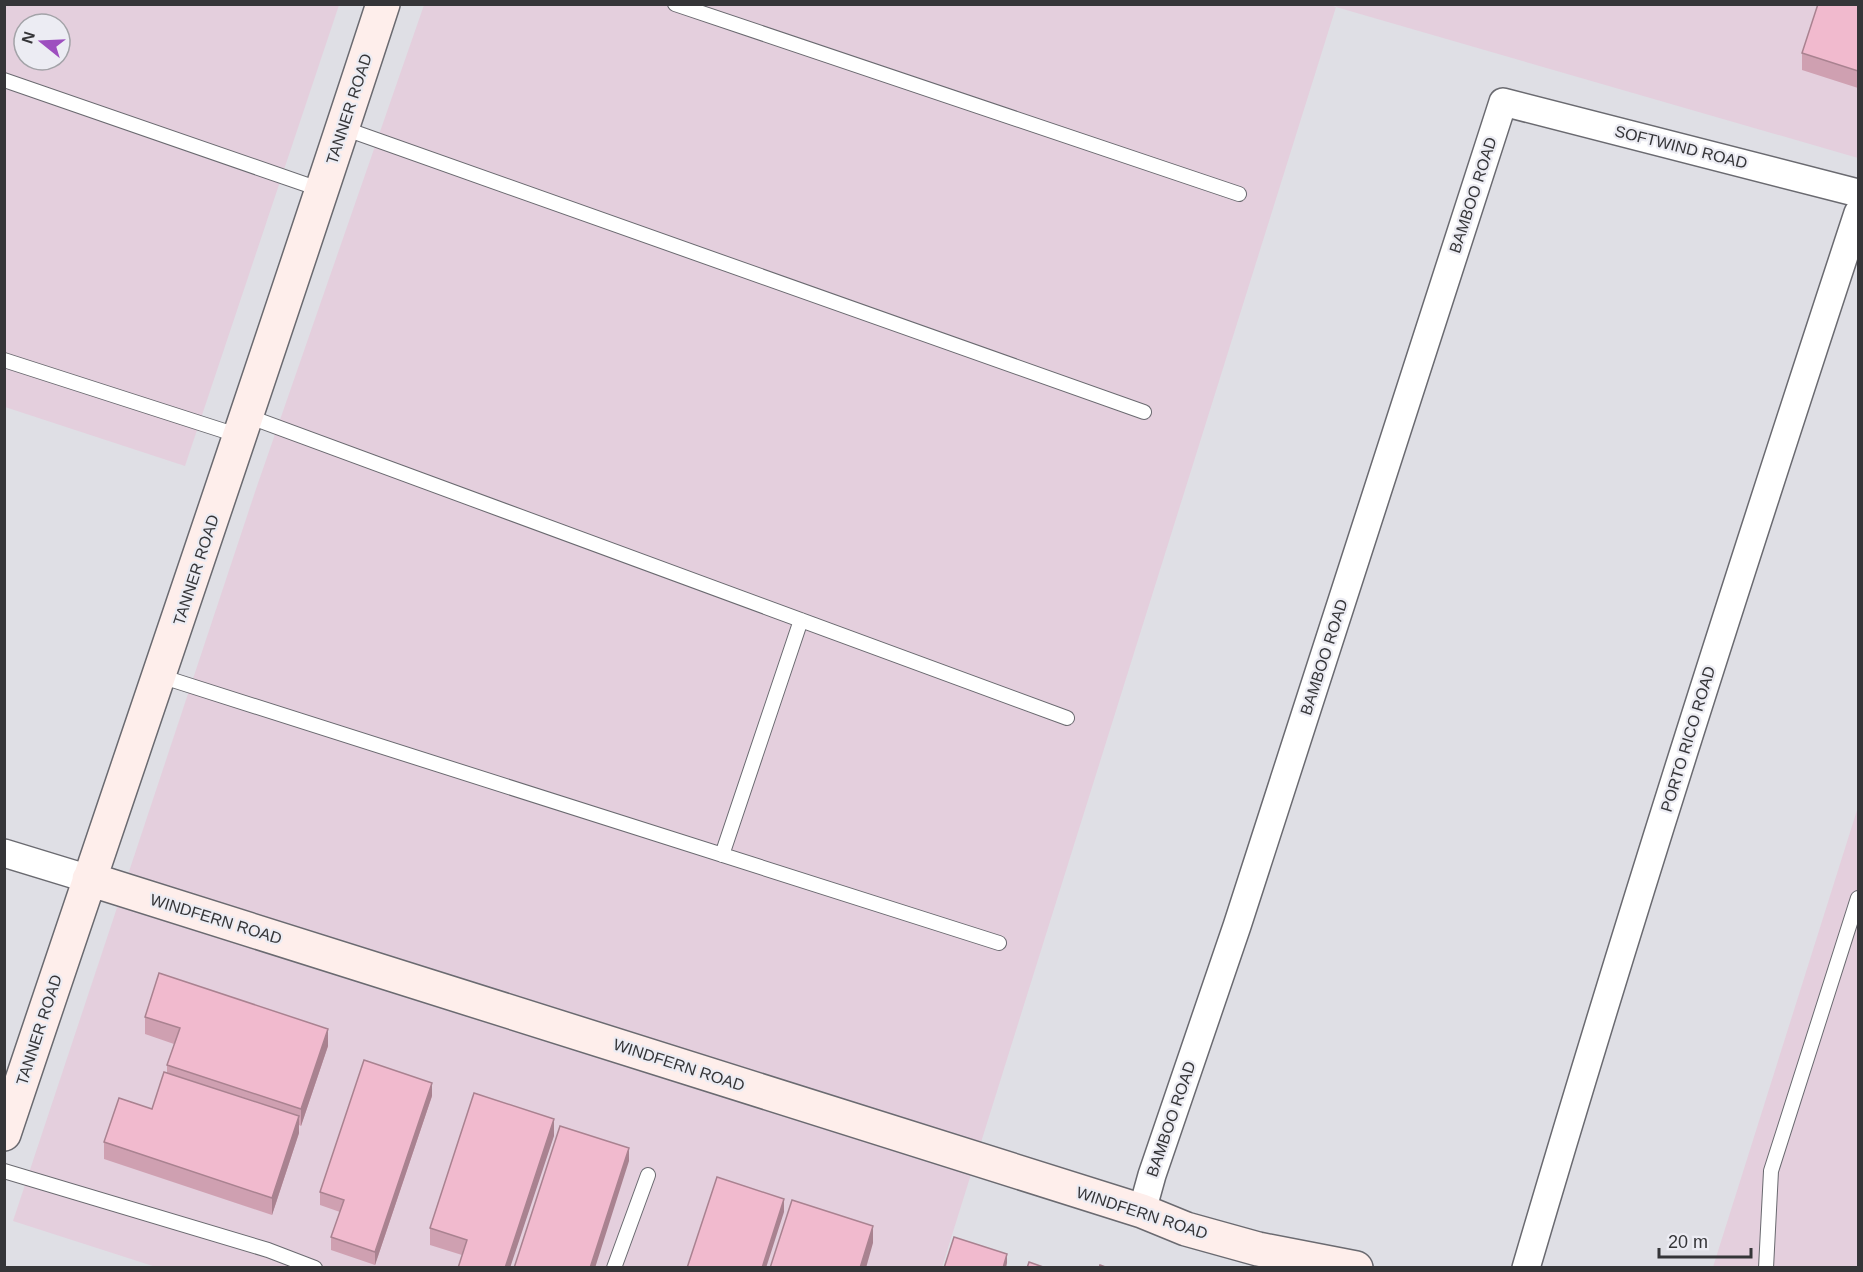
<svg xmlns="http://www.w3.org/2000/svg" width="1863" height="1272" viewBox="0 0 1863 1272" font-family="Helvetica,sans-serif">
  <style>
    .industrial { fill: #e4cfdd; fill-rule: evenodd }
    .lines { fill: none; stroke-linecap: round; stroke-linejoin: round }
    .lane-casing { stroke: #6a6a70; stroke-width: 16 }
    .street-casing { stroke: #6a6a70; stroke-width: 30 }
    .secondary-casing { stroke: #6a6a70; stroke-width: 36 }
    .lane { stroke: #fff; stroke-width: 14 }
    .street { stroke: #fff; stroke-width: 27 }
    .secondary { stroke: #feeeeb; stroke-width: 33 }
    .wall { fill: #cfa0b1 }
    .shaded-wall { fill: #a98290 }
    .building { fill: #f1bace; stroke: #a98290; stroke-width: 1.5 }
    .labels { text-anchor: middle; dominant-baseline: central; stroke-width: 4.5; stroke-linejoin: round; paint-order: stroke }
    .street-label { font-size: 16px; fill: #353538; stroke: #ececf3 }
  </style>
  <rect width="100%" height="100%" fill="#dfdfe5"/>
  <path class="industrial" d="M 1328,4 L 1336,7 L 1337,4 L 1858,5 L 1858,158 L 1336,7 L 942,1267 L 159,1268 L 13,1221 L 256,489 L 424,5 Z
    M 5,5 L 339,5 L 185,466 L 5,407 ZM 24,24 L 60,24 L 60,60 L 24,60 Z
    M 1858,807 L 1858,1267 L 1713,1267 Z"/>
  <g class="lines">
    <g class="lane-casing">
      <path id="lane" d="M 675,4 L 1239,194
        M 4,80 L 322,190
        M 343,128 L 1144,412
        M 4,360 L 240,436
        M 247,416 L 1067,718
        M 160,676 L 999,943
        M 722,855 L 801,620
        M 4,1171 L 268,1250 L 315,1268
        M 614,1268 L 648,1175
        M 1766,1268 L 1771,1171 L 1858,898"/>
    </g>
    <g class="street-casing">
      <path id="street" d="M 4,853 L 89,879
        M 1142,1211 L 1152,1175 L 1237,926 L 1503,102 L 1858,193
        M 1526,1268 C 1630,914 1743,563 1858,213"/>
    </g>
    <g class="secondary-casing">
      <path id="secondary" d="M 89,879 L 1142,1211 L 1186,1229 L 1258,1249 L 1356,1268
        M 4,1134 C 130,757 260,382 383,4"/>
    </g>
    <use href="#lane" class="lane"/>
    <use href="#street" class="street"/>
    <use href="#secondary" class="secondary"/>
  </g>
  <path class="wall" d="M 1858,4 L 1858,88 L 1802,70 L 1802,53 Z
    M 145,1017 L 328,1046 L 301,1126 L 299,1125 L 299,1133 L 272,1215 L 104,1159 L 104,1142 L 152,1109 L 167,1073 L 167,1065 L 174,1044 L 145,1034 Z
    M 432,1096 L 375,1265 L 331,1250 L 331,1237 L 340,1212 L 320,1205 L 320,1192 Z
    M 554,1136 L 462,1255 L 430,1245 L 430,1228 Z"/>
  <path class="shaded-wall" d="M 328,1029 L 328,1046 L 301,1126 L 301,1109 Z
    M 432,1083 L 432,1096 L 375,1265 L 375,1252 Z
    M 299,1116 L 299,1133 L 272,1215 L 272,1198 Z
    M 554,1119 L 554,1136 L 510,1268 L 505,1268 Z
    M 629,1148 L 629,1161 L 595,1268 L 590,1268 Z
    M 784,1199 L 784,1212 L 766,1268 L 762,1268 Z
    M 873,1226 L 873,1243 L 866,1268 L 860,1268 Z
    M 1007,1254 L 1007,1263 L 1006,1268 L 1003,1268 Z"/>
  <path class="building" d="M 1818,4 L 1858,4 L 1858,71 L 1802,53 Z
    M 159,973 L 328,1029 L 301,1109 L 167,1065 L 180,1028 L 145,1017 Z
    M 364,1060 L 432,1083 L 375,1252 L 331,1237 L 344,1200 L 320,1192 Z
    M 164,1072 L 299,1116 L 272,1198 L 104,1142 L 119,1098 L 152,1109 Z
    M 474,1093 L 554,1119 L 505,1268 L 458,1268 L 467,1240 L 430,1228 Z
    M 560,1126 L 629,1148 L 590,1268 L 514,1268 Z
    M 717,1177 L 784,1199 L 762,1268 L 687,1268 Z
    M 792,1200 L 873,1226 L 860,1268 L 770,1268 Z
    M 954,1237 L 1007,1254 L 1003,1268 L 944,1268 Z
    M 1029,1262 L 1046,1268 L 1027,1268 Z
    M 1100,1265 L 1108,1268 L 1099,1268 Z"/>
  <g class="labels">
    <g class="street-label">
      <text transform="translate(349 109) rotate(-72)">TANNER ROAD</text>
      <text transform="translate(1681 147) rotate(14)">SOFTWIND ROAD</text>
      <text transform="translate(1473 195) rotate(-72)">BAMBOO ROAD</text>
      <text transform="translate(196 570) rotate(-72)">TANNER ROAD</text>
      <text transform="translate(1324 657) rotate(-72)">BAMBOO ROAD</text>
      <text transform="translate(1688 739) rotate(-73)">PORTO RICO ROAD</text>
      <text transform="translate(216 919) rotate(17)">WINDFERN ROAD</text>
      <text transform="translate(39 1030) rotate(-72)">TANNER ROAD</text>
      <text transform="translate(679 1065) rotate(18)">WINDFERN ROAD</text>
      <text transform="translate(1171 1119) rotate(-71)">BAMBOO ROAD</text>
      <text transform="translate(1142 1213) rotate(18)">WINDFERN ROAD</text>
    </g>
  </g>
  <rect width="1863" height="1272" fill="none" stroke="#353538" stroke-width="12"/>
  <g transform="translate(42 42) rotate(288)"><circle r="28" fill="#ececf3" stroke="#a3a3a8" stroke-width="1.5"/>
  <path d="M0-4.5L10 22L0 15L-10 22Z" fill="#9d4ebf"/>
  <text y="-9" font-size="16" font-weight="bold" text-anchor="middle" fill="#353538">N</text>
  </g>
  <path d="M1659 1248v9h92v-9" fill="none" stroke="#353538" stroke-width="3"/>
  <text x="1668" y="1248" font-size="18" fill="#353538" stroke="#ececf3" stroke-width="4.5" paint-order="stroke">20 m</text>
</svg>
